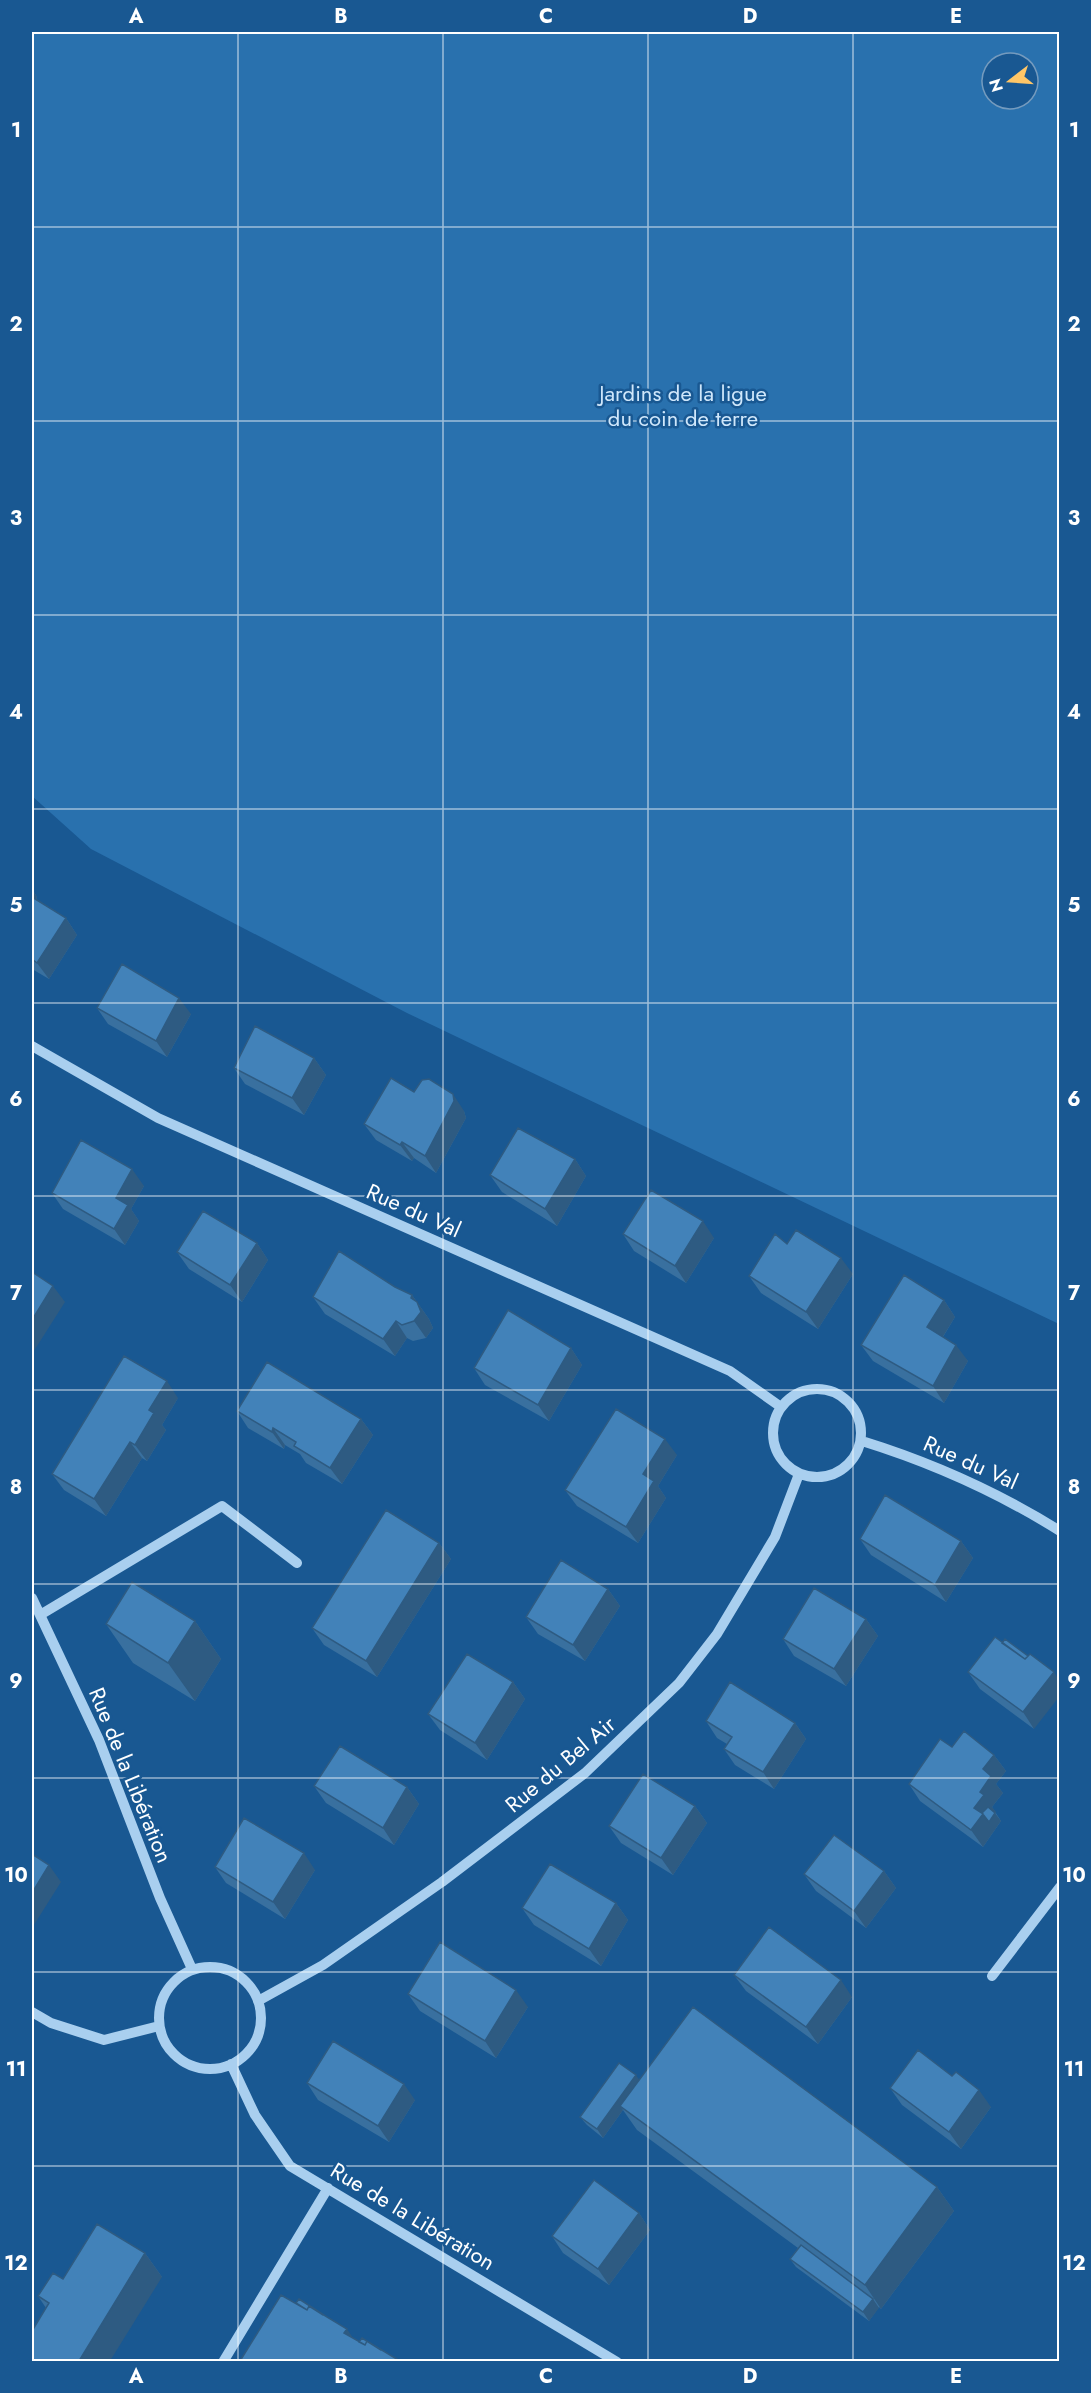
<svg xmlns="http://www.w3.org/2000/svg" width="1091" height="2393" viewBox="0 0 1091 2393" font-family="Jost,sans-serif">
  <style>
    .green { fill: #2971ae; fill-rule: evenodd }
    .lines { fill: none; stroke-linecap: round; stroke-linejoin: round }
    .minor { stroke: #a9cfef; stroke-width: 10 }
    .wall { fill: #39709f }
    .shaded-wall { fill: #2e5b82 }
    .building { fill: #4282b9; stroke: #2e5b82; stroke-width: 1.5 }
    .grid { fill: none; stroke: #fff; stroke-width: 1.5; stroke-opacity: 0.55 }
    .labels { text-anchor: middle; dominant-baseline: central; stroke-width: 5; stroke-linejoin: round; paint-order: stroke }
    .park-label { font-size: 22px; fill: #cfe7fb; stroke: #195892 }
    .street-label { font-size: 22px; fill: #fff; stroke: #195892 }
    .neatline { fill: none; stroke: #fff; stroke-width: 2 }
    .grid-label { font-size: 20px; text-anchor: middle; font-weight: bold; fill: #fff }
  </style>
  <rect width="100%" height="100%" fill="#195892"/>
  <path class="green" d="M 32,32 L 1059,32 L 1059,1324 L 407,1013 L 91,849 L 32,796 ZM 992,63 L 1028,63 L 1028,99 L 992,99 Z"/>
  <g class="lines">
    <path class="minor" d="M 32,1046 L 158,1118 L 730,1371 L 781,1407
      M773 1433a44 44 0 1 1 88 0a44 44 0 1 1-88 0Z
      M 862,1441 C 933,1463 996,1491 1060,1531
      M 32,1598 L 99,1740 L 160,1898 L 192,1969
      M 40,1615 L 222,1506 L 297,1563
      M159 2018a51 51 0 1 1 102 0a51 51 0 1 1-102 0Z
      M 992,1976 L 1060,1887
      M 258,2001 L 323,1965 L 442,1882 L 585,1773 L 679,1683 L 717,1634 L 775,1537 L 799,1474
      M 32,2012 L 51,2023 L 104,2040 L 159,2026
      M 231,2064 L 255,2115 L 290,2166 L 617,2362
      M 223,2362 L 328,2188"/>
  </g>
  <path class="wall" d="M 32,889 L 37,897 L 36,900 L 66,918 L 77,935 L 49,979 L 32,969 Z
    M 97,1008 L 191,1014 L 167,1057 L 108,1024 Z
    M 314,1058 L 326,1075 L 304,1115 L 245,1084 L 234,1068 Z
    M 414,1092 L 464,1111 L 466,1118 L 436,1173 L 414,1158 L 412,1161 L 376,1140 L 364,1124 Z
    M 575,1159 L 586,1176 L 557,1226 L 502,1192 L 490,1175 Z
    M 144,1186 L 131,1209 L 139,1221 L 125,1245 L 63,1209 L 52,1193 Z
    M 623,1234 L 714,1238 L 686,1283 L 634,1251 Z
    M 257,1243 L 268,1260 L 242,1302 L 189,1269 L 177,1252 Z
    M 787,1244 L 853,1274 L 818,1329 L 761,1293 L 749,1276 Z
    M 395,1287 L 412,1295 L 429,1319 L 433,1328 L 426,1338 L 413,1341 L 407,1338 L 395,1356 L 325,1314 L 313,1297 Z
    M 944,1300 L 955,1317 L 943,1337 L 968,1361 L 944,1403 L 873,1361 L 861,1345 Z
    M 571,1348 L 582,1365 L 549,1421 L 485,1385 L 474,1368 Z
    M 178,1398 L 162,1425 L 166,1430 L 147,1461 L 142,1458 L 106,1516 L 64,1490 L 52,1474 Z
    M 237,1411 L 361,1419 L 373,1435 L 342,1484 L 306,1463 L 300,1454 L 285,1445 L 284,1449 L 248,1428 Z
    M 677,1455 L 658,1486 L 666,1498 L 638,1543 L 577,1506 L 565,1490 Z
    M 860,1539 L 961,1541 L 973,1558 L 946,1602 L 871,1555 Z
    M 439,1543 L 451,1559 L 377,1677 L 324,1645 L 312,1628 Z
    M 608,1589 L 620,1606 L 585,1661 L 538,1634 L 526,1617 Z
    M 866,1619 L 878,1636 L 846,1686 L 794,1656 L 783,1639 Z
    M 195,1621 L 221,1659 L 195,1701 L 133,1663 L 106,1624 Z
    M 1002,1643 L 1034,1729 L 980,1689 L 968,1672 Z
    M 513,1682 L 525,1699 L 487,1760 L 440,1730 L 428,1714 Z
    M 706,1721 L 795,1723 L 806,1739 L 774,1789 L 735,1765 L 724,1749 L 727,1744 L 717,1738 Z
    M 952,1747 L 994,1755 L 1006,1771 L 996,1784 L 1003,1793 L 992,1807 L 1001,1821 L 983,1847 L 920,1801 L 909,1784 Z
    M 314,1786 L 407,1787 L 419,1804 L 394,1845 L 326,1803 Z
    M 695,1806 L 707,1823 L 673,1875 L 621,1843 L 609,1826 Z
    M 215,1867 L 315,1870 L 285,1919 L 226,1883 Z
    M 884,1871 L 896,1888 L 866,1928 L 816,1891 L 804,1874 Z
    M 616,1903 L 628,1920 L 601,1966 L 534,1925 L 522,1908 Z
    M 734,1975 L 852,1997 L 818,2044 L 746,1991 Z
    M 408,1994 L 528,2007 L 496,2058 L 420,2011 Z
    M 639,2080 L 937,2187 L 954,2211 L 881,2309 L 879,2307 L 869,2321 L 796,2267 L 790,2259 L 798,2248 L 637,2130 L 623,2110 L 603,2138 L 587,2125 L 580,2117 Z
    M 307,2083 L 415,2100 L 389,2142 L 318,2100 Z
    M 890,2088 L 991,2107 L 961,2149 L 902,2105 Z
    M 639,2213 L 650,2230 L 609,2285 L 563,2253 L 552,2236 Z
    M 145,2253 L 162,2277 L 46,2308 L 38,2296 L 63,2279 Z"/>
  <path class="shaded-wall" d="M 32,889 L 37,897 L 32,907 Z
    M 66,918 L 77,935 L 49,979 L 37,963 Z
    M 179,998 L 191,1014 L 167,1057 L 156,1041 Z
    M 314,1058 L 326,1075 L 304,1115 L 292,1098 Z
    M 453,1094 L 464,1111 L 466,1118 L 436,1173 L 425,1156 Z
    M 402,1142 L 414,1158 L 412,1161 L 400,1145 Z
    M 575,1159 L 586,1176 L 557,1226 L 545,1209 Z
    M 132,1169 L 144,1186 L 131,1209 L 139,1221 L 125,1245 L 114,1229 L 116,1198 Z
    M 703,1221 L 714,1238 L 686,1283 L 675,1266 Z
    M 257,1243 L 268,1260 L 242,1302 L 230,1285 Z
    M 841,1258 L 853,1274 L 818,1329 L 806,1312 Z
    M 53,1286 L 65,1302 L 32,1354 L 32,1320 Z
    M 412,1295 L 429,1319 L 433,1328 L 426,1338 L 414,1321 L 411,1298 Z
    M 944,1300 L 955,1317 L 939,1343 L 927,1327 Z
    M 396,1321 L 407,1338 L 395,1356 L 383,1339 Z
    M 956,1345 L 968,1361 L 944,1403 L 933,1386 Z
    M 571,1348 L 582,1365 L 549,1421 L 538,1405 Z
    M 167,1381 L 178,1398 L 162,1425 L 166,1430 L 147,1461 L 135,1445 L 149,1410 Z
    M 361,1419 L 373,1435 L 342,1484 L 330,1468 Z
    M 273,1428 L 285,1445 L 284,1449 L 272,1432 Z
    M 665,1439 L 677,1455 L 658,1486 L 666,1498 L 638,1543 L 626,1527 L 643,1474 Z
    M 130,1442 L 142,1458 L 106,1516 L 94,1499 Z
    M 961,1541 L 973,1558 L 946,1602 L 935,1585 Z
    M 439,1543 L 451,1559 L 377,1677 L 366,1661 Z
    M 608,1589 L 620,1606 L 585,1661 L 573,1645 Z
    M 866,1619 L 878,1636 L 846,1686 L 834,1669 Z
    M 195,1621 L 221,1659 L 195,1701 L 168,1663 Z
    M 1054,1672 L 1059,1680 L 1059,1697 L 1034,1729 L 1023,1712 Z
    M 513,1682 L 525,1699 L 487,1760 L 475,1743 Z
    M 795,1723 L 806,1739 L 774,1789 L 763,1772 Z
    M 994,1755 L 1006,1771 L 996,1784 L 1003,1793 L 992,1807 L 996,1812 L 988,1821 L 995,1813 L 1001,1821 L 983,1847 L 971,1830 L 974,1808 L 980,1792 L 983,1769 Z
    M 407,1787 L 419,1804 L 394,1845 L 383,1828 Z
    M 695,1806 L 707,1823 L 673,1875 L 661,1858 Z
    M 304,1853 L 315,1870 L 285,1919 L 273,1902 Z
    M 49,1865 L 61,1882 L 32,1928 L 32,1893 Z
    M 884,1871 L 896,1888 L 866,1928 L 854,1911 Z
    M 616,1903 L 628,1920 L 601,1966 L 589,1949 Z
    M 841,1980 L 852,1997 L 818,2044 L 806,2027 Z
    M 516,1990 L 528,2007 L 496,2058 L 485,2041 Z
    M 636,2075 L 642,2084 L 620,2106 L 623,2110 L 603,2138 L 597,2129 Z
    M 404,2084 L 415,2100 L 389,2142 L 378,2126 Z
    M 979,2090 L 991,2107 L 961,2149 L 949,2132 Z
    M 937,2187 L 954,2211 L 881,2309 L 865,2285 Z
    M 639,2213 L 650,2230 L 609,2285 L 598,2269 Z
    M 145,2253 L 162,2277 L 110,2361 L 79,2361 Z
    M 873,2299 L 879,2308 L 869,2321 L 863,2312 Z
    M 347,2329 L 363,2353 L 344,2333 Z"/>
  <path class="building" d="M 32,897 L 66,918 L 37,963 L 32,959 Z
    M 122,964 L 179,998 L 156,1041 L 97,1008 Z
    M 255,1026 L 314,1058 L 292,1098 L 234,1068 Z
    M 391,1078 L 414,1092 L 422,1080 L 429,1079 L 453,1094 L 454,1101 L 425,1156 L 402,1142 L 400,1145 L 364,1124 Z
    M 518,1128 L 575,1159 L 545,1209 L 490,1175 Z
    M 81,1140 L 132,1169 L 116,1198 L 128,1205 L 114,1229 L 52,1193 Z
    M 651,1190 L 703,1221 L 675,1266 L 623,1234 Z
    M 203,1211 L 257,1243 L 230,1285 L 177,1252 Z
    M 796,1230 L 841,1258 L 806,1312 L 749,1276 L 775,1234 L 787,1244 Z
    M 339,1251 L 395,1287 L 412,1295 L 411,1298 L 417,1302 L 421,1312 L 414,1321 L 402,1325 L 396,1321 L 383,1339 L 313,1297 Z
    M 32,1272 L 53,1286 L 32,1320 Z
    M 904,1275 L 944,1300 L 927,1327 L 956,1345 L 933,1386 L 861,1345 Z
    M 508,1310 L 571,1348 L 538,1405 L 474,1368 Z
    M 124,1356 L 167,1381 L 149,1410 L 154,1413 L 135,1445 L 130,1442 L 94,1499 L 52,1474 Z
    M 267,1362 L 361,1419 L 330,1468 L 294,1446 L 296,1442 L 273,1428 L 272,1432 L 237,1411 Z
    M 616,1409 L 665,1439 L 643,1474 L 654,1481 L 626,1527 L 565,1490 Z
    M 885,1495 L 961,1541 L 935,1585 L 860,1539 Z
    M 386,1510 L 439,1543 L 366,1661 L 312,1628 Z
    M 561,1560 L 608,1589 L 573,1645 L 526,1617 Z
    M 132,1582 L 195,1621 L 168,1663 L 106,1624 Z
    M 814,1588 L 866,1619 L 834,1669 L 783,1639 Z
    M 995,1637 L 1025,1659 L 1030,1654 L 1054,1672 L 1023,1712 L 968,1672 Z
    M 1005,1639 L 1028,1656 L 1025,1659 L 1002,1643 Z
    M 467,1654 L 513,1682 L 475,1743 L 428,1714 Z
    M 730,1682 L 795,1723 L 763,1772 L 724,1749 L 732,1737 L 706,1721 Z
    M 964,1731 L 994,1755 L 983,1769 L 991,1776 L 980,1792 L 984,1795 L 974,1808 L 983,1814 L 971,1830 L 909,1784 L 940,1739 L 952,1747 Z
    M 340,1746 L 407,1787 L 383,1828 L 314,1786 Z
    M 643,1774 L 695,1806 L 661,1858 L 609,1826 Z
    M 988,1807 L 995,1813 L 989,1822 L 982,1813 Z
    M 244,1818 L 304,1853 L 273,1902 L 215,1867 Z
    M 834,1835 L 884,1871 L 854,1911 L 804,1874 Z
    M 32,1854 L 49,1865 L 32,1893 Z
    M 550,1864 L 616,1903 L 589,1949 L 522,1908 Z
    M 769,1927 L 841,1980 L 806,2027 L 734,1975 Z
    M 440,1942 L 516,1990 L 485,2041 L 408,1994 Z
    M 693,2007 L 937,2187 L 865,2285 L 620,2106 Z
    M 333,2041 L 404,2084 L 378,2126 L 307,2083 Z
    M 918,2050 L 952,2076 L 956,2072 L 979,2090 L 949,2132 L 890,2088 Z
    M 619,2063 L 636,2075 L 597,2129 L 580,2117 Z
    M 594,2180 L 639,2213 L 598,2269 L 552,2236 Z
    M 97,2224 L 145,2253 L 79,2361 L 32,2361 L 32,2331 L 49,2303 L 38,2296 L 53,2273 L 63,2279 Z
    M 801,2245 L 873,2299 L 863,2312 L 790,2259 Z
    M 281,2295 L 307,2310 L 309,2306 L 347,2329 L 344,2333 L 365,2345 L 367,2341 L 400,2361 L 240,2361 Z
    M 299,2299 L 324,2315 L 323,2315 L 309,2306 L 307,2310 L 296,2303 Z
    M 362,2338 L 381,2350 L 367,2341 L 365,2345 L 359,2342 Z"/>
  <path class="grid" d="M 238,32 L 238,2362M 443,32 L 443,2362M 648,32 L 648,2362M 853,32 L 853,2362M 32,227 L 1060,227M 32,421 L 1060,421M 32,615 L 1060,615M 32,809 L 1060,809M 32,1003 L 1060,1003M 32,1196 L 1060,1196M 32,1390 L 1060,1390M 32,1584 L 1060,1584M 32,1778 L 1060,1778M 32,1972 L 1060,1972M 32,2166 L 1060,2166"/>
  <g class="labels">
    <g class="park-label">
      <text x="683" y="393">Jardins de la ligue<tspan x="683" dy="25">du coin de terre</tspan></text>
    </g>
    <g class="street-label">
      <text transform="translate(414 1210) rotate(24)">Rue du Val</text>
      <text transform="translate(971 1462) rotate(24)">Rue du Val</text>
      <text transform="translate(560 1764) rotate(-40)">Rue du Bel Air</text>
      <text transform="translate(131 1775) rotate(68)">Rue de la Libération</text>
      <text transform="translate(413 2216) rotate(31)">Rue de la Libération</text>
    </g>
  </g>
  <rect width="1091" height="2393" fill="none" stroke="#195892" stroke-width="66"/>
  <g transform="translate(1010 81) rotate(253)"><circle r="28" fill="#195892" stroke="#759bbe" stroke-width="1.5"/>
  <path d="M0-4.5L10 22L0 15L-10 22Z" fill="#ffc667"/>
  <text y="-9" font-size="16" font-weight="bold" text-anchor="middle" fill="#ffffff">N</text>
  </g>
  <rect x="33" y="33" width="1025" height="2327" class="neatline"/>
  <g class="grid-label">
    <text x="136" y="23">A</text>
    <text x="341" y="23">B</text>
    <text x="546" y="23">C</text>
    <text x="750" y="23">D</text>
    <text x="956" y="23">E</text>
    <text x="16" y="137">1</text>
    <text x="1074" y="137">1</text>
    <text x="16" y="331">2</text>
    <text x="1074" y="331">2</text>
    <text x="16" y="525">3</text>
    <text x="1074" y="525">3</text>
    <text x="16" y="719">4</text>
    <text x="1074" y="719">4</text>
    <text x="16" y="912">5</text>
    <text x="1074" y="912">5</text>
    <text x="16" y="1106">6</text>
    <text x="1074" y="1106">6</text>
    <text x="16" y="1300">7</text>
    <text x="1074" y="1300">7</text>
    <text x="16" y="1494">8</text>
    <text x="1074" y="1494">8</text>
    <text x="16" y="1688">9</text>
    <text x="1074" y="1688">9</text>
    <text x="16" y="1882">10</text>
    <text x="1074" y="1882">10</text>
    <text x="16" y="2076">11</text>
    <text x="1074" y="2076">11</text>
    <text x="16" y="2270">12</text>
    <text x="1074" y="2270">12</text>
    <text x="136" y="2383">A</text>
    <text x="341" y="2383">B</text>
    <text x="546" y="2383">C</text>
    <text x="750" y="2383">D</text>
    <text x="956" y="2383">E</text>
  </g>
</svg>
